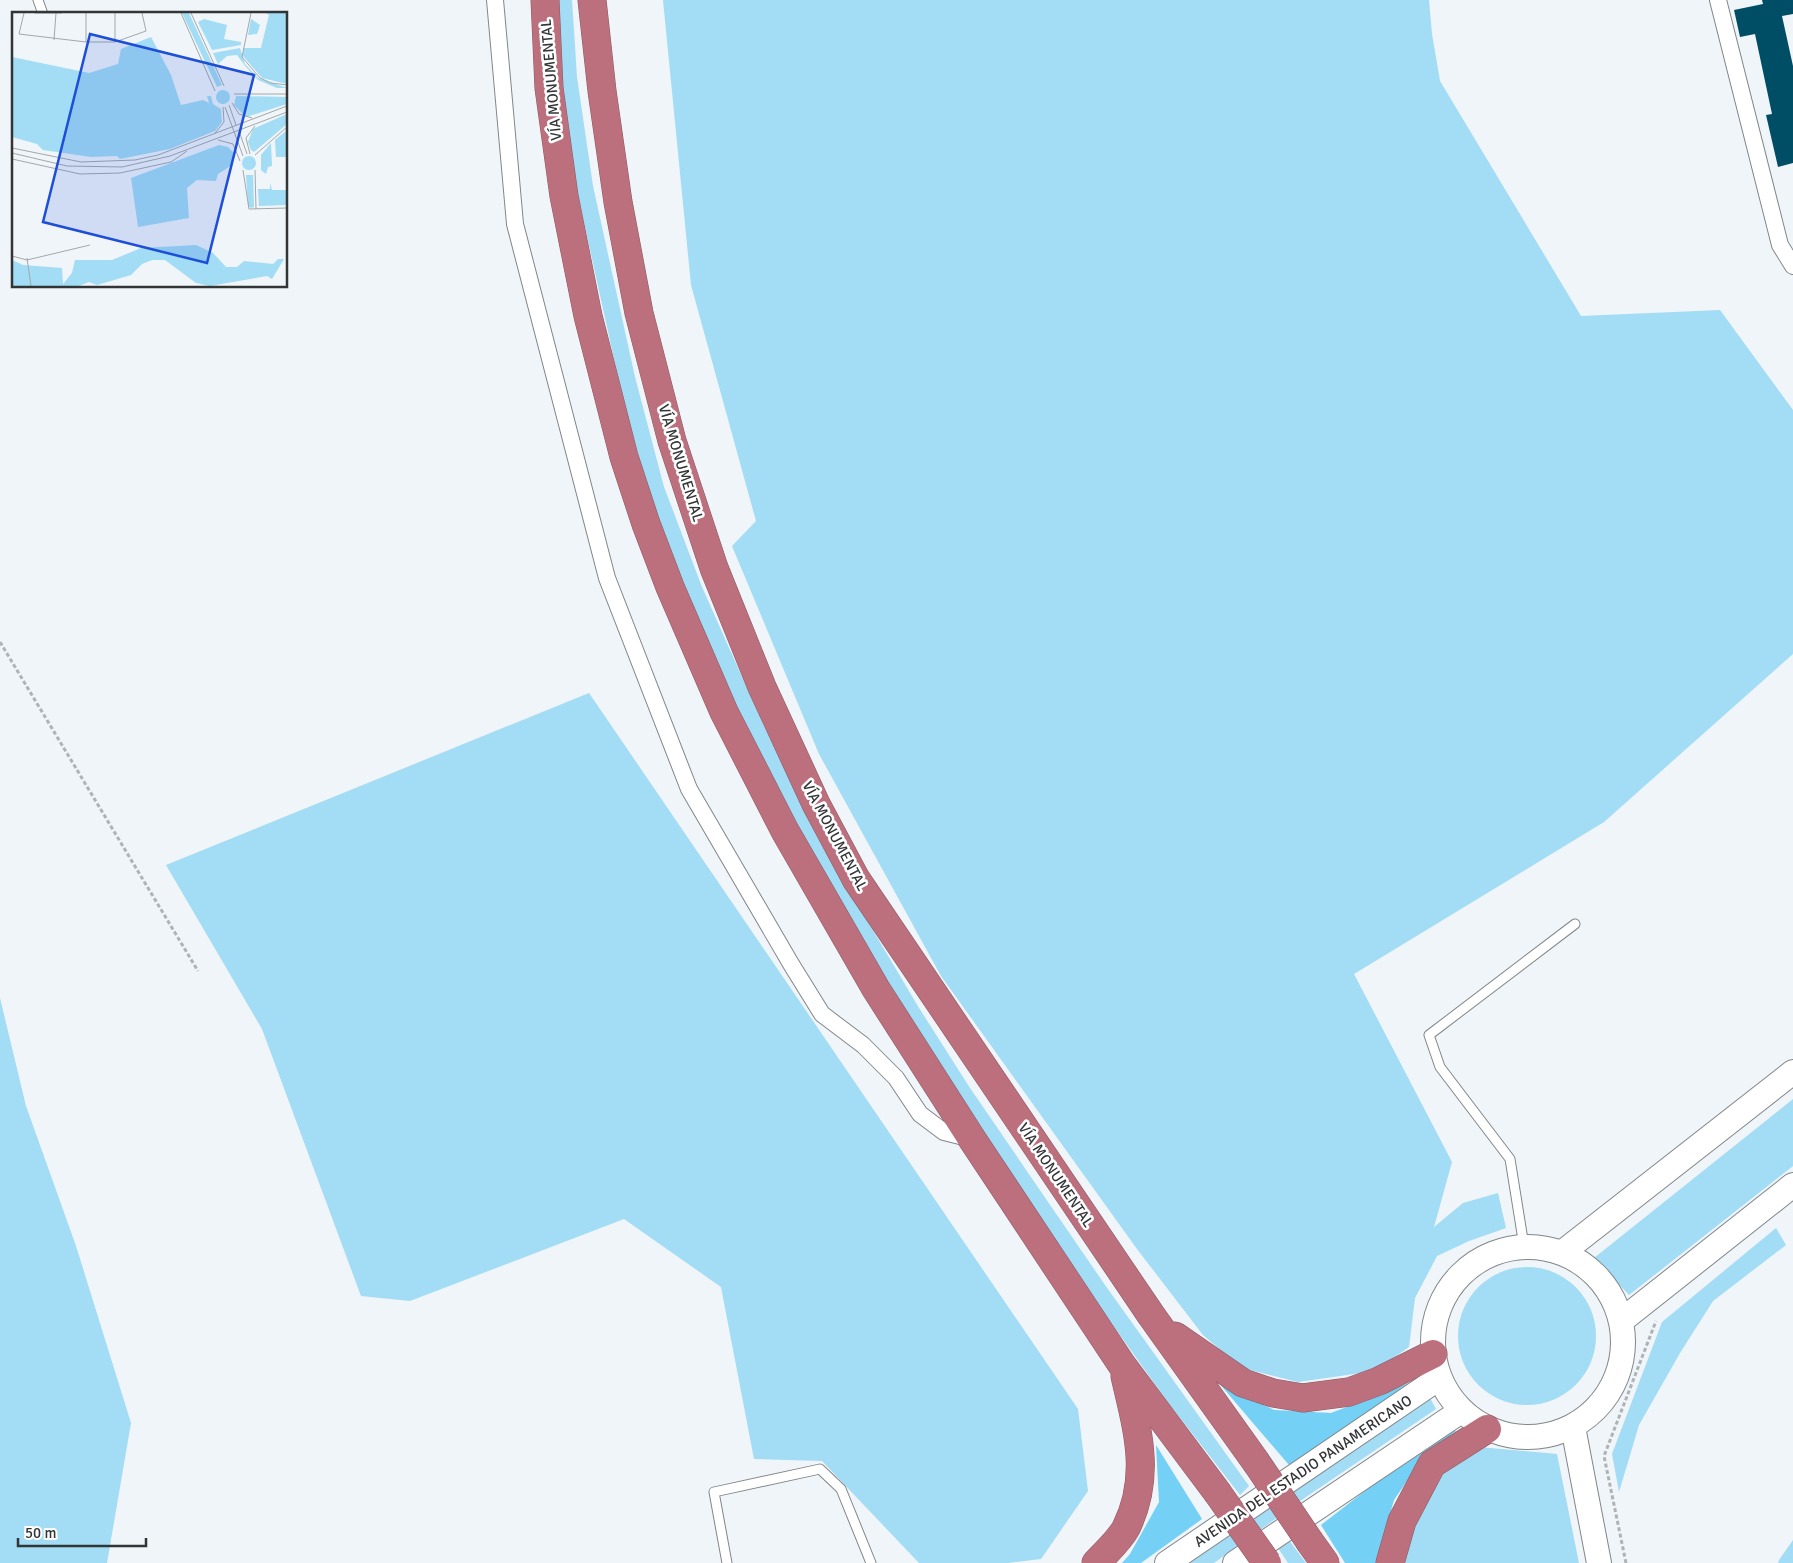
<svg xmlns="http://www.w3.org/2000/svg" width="1793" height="1563" viewBox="0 0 1793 1563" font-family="Signika,sans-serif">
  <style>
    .green { fill: #a2dcf5 }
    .forest { fill: #75d0f5 }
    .building { fill: #004e65 }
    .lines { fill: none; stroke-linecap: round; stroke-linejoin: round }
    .lane-casing { stroke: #818689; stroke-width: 11 }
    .street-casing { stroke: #818689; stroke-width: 18 }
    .secondary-casing { stroke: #818689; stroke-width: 26 }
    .highway-casing { stroke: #8c5a63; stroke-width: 29 }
    .path { stroke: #aeb3b5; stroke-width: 3; stroke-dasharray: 4 2.5; stroke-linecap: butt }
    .lane { stroke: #fff; stroke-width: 9 }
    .street { stroke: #fff; stroke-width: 16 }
    .secondary { stroke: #fff; stroke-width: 24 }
    .highway { stroke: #bc6f7c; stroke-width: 28 }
    .highway-bridge-casing { stroke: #8c5a63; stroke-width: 29; stroke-linecap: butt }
    .highway-bridge { stroke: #bc6f7c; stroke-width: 28 }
    .labels { text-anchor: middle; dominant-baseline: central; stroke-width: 5; stroke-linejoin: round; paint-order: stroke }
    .street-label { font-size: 15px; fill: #323435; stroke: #fff }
    .inset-road { fill: none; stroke: #a3a8aa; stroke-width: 1 }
    .view { fill: #1d4ed8; fill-opacity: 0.15; stroke: #1d4ed8; stroke-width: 2.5 }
    .inset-edge { fill: none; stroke: #323435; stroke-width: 2.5 }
  </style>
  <rect width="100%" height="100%" fill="#eff5f8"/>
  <path class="green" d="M 557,0 L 572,0 L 577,77 L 593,186 L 635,377 L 664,487 L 702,587 L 763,724 L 819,834 L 868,922 L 919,1008 L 970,1088 L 1105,1285 L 1249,1486 L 1240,1495 L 1167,1401 L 1090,1293 L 955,1096 L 853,931 L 748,733 L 687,596 L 649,496 L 620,386 L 578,195 L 562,85 Z
    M 663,0 L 1429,0 L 1432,34 L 1440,81 L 1581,316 L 1720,310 L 1793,410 L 1793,654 L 1604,822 L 1354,974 L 1452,1162 L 1434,1227 L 1463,1203 L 1498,1193 L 1506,1228 L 1469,1241 L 1437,1256 L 1415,1298 L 1409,1347 L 1375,1371 L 1298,1382 L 1241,1368 L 1203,1335 L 1137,1249 L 941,976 L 819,754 L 732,546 L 756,521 L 691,285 Z
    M 589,693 L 1078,1409 L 1088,1491 L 1041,1559 L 1008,1563 L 919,1563 L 822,1461 L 754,1459 L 721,1287 L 624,1219 L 410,1301 L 361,1296 L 262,1029 L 166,865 Z
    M 0,998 L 26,1106 L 76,1246 L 131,1423 L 107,1563 L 0,1563 Z
    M 1793,1099 L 1793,1166 L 1629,1295 L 1594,1258 Z
    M 1776,1228 L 1786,1245 L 1713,1301 L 1680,1353 L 1639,1425 L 1619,1492 L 1612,1454 L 1662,1322 Z
    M1458 1336a69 69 0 1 1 138 0a69 69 0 1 1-138 0Z
    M 1430,1398 L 1436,1409 L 1306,1497 L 1214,1563 L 1190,1563 Z
    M 1479,1447 L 1557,1454 L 1579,1563 L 1403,1563 L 1414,1528 L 1436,1476 Z
    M 1289,1540 L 1306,1563 L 1288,1563 L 1278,1548 Z
    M 1793,1540 L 1793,1563 L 1778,1563 L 1779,1560 Z"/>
  <path class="forest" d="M 1422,1378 L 1289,1465 L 1218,1382 L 1274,1410 L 1331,1413 Z
    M 1451,1427 L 1456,1431 L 1422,1459 L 1394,1500 L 1379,1553 L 1378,1563 L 1345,1563 L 1321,1525 L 1414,1453 Z
    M 1156,1445 L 1202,1519 L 1141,1563 L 1122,1563 L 1130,1554 L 1159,1502 Z"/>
  <path class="building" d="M 1762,0 L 1793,0 L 1793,14 L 1782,16 L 1793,66 L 1793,163 L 1778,167 L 1766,115 L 1772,114 L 1755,34 L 1740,37 L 1734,10 L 1763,4 Z"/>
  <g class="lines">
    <g class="lane-casing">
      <path id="lane" d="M 38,0 L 43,14
        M 1524,1246 L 1510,1159 L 1440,1067 L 1429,1035 L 1575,924
        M 727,1563 L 714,1492 L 820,1469 L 841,1489 L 871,1563"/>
    </g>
    <g class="street-casing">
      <path id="street" d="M 495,0 L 515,224 L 607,578 L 689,789 L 791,964 L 822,1014 L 863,1045 L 896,1078 L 920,1114 L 944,1132 L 972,1139
        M 1718,0 L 1780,245 L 1793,266"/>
    </g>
    <g class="secondary-casing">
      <path id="secondary" d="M1433 1342a95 95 0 1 1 190 0a95 95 0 1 1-190 0Z
        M 1563,1252 L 1793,1072
        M 1621,1321 L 1793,1185
        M 1573,1427 L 1599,1563
        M 1167,1563 L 1439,1378
        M 1235,1563 L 1461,1411"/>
    </g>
    <g class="highway-casing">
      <path id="highway" d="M 545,0 L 549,88 L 564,196 L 588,316 L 624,457 L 646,524 L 670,587 L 724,712 L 785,831 L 876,989 L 972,1139 L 1122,1365 L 1217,1492
        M 592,0 L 602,91 L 618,202 L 639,313 L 672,441 L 714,568 L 762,687 L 816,804 L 856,879 L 1151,1315 L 1256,1462
        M 1175,1336 L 1243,1383 L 1273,1393 L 1303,1398 L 1349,1392 L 1379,1381 L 1433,1354
        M 1310,1542 L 1325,1563
        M 1096,1563 C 1106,1552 1119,1541 1126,1528 C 1152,1475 1137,1429 1125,1376
        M 1390,1563 L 1402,1521 L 1432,1464 L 1487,1429"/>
    </g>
    <path class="path" d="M 0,642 L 198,971
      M 1626,1563 L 1604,1456 L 1656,1321"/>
    <use href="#lane" class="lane"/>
    <use href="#street" class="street"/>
    <use href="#secondary" class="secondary"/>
    <use href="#highway" class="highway"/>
    <g class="highway-bridge-casing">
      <path id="highway-bridge" d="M 1256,1462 L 1310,1542
        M 1217,1492 L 1267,1563"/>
    </g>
    <use href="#highway-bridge" class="highway-bridge"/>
  </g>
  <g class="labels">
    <g class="street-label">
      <text transform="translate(551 80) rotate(-95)">VÍA MONUMENTAL</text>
      <text transform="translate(681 463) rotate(73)">VÍA MONUMENTAL</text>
      <text transform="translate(835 836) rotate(62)">VÍA MONUMENTAL</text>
      <text transform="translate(1056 1175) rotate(56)">VÍA MONUMENTAL</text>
      <text transform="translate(1303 1471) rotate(-34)">AVENIDA DEL ESTADIO PANAMERICANO</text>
    </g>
  </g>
  <g transform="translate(12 12)">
    <rect width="275" height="275" fill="#eff5f8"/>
    <path d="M 170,1 L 177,1 L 210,73 L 205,75 ZM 254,1 L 275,1 L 275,72 L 250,66 L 231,44 L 231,36 L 249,36 L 257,3 ZM 192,7 L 215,13 L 212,27 L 229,30 L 229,33 L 200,38 L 186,10 ZM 239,7 L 248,13 L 245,22 L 236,23 ZM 139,25 L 159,63 L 169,93 L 191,88 L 197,91 L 195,84 L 199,84 L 201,92 L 209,97 L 210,110 L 203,119 L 158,137 L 108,147 L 105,144 L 79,145 L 31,138 L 25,132 L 0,125 L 0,45 L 77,61 L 106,52 L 109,37 ZM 228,36 L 233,52 L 246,66 L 275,76 L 265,76 L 246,68 L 234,55 L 225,43 L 215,44 L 206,52 L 201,41 ZM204 85a7 7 0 1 1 14 0a7 7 0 1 1-14 0ZM 224,84 L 275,85 L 275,92 L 234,105 L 222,93 ZM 275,102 L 275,112 L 242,140 L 239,138 L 236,130 L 241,117 ZM 275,118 L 275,145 L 264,145 L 263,128 ZM 259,131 L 260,154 L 256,155 L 254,162 L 249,158 L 249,143 ZM 207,133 L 216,135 L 222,141 L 220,153 L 206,162 L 204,169 L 185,168 L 175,176 L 177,206 L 126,215 L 119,166 ZM230 151a7 7 0 1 1 14 0a7 7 0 1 1-14 0ZM 234,163 L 241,163 L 242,195 L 239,196 L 236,194 ZM 258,171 L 260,178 L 274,178 L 275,193 L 247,194 L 246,177 L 258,177 ZM 184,233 L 201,241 L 214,255 L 225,255 L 232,249 L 261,252 L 266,247 L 272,247 L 260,267 L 255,264 L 198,274 L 184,271 L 153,248 L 140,248 L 130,252 L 119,263 L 85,273 L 77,270 L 67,274 L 0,274 L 0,248 L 11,253 L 50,256 L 51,272 L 60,261 L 63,248 L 100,248 L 129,236 Z" fill="#a2dcf5"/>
    <path class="inset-road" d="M 12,1 L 7,22 L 74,30 L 103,30 L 134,19 L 130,1M 23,1 L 50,1M 74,1 L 74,30M 103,1 L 103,30M 169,1 L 203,79M 179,1 L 212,74M 239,1 L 230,45 L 248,66 L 259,71 L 275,73M 42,28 L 44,1M 222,82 L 275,82M 220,91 L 227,102 L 240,106M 217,93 L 224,113M 213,95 L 231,144M 227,119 L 235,142M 203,121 L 212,110 L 211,95M 206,128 L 221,132 L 228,149M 0,136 L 69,150 L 123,148 L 146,143 L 275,94M 0,141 L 55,154 L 110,155 L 158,144 L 275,100M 238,142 L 234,126 L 243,114M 243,143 L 275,115M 0,147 L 68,162 L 108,161 L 159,150 L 175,139M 231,158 L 237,197 L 275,196M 243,158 L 244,197M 0,244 L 15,248 L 78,233M 15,246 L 19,274"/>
    <path class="view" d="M 78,22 L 242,63 L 195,251 L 31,210 Z"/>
    <rect width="275" height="275" class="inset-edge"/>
  </g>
  <path d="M18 1538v8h128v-8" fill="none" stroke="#323435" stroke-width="2.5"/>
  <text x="25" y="1538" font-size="15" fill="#323435" stroke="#ffffff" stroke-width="4" paint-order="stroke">50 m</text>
</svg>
